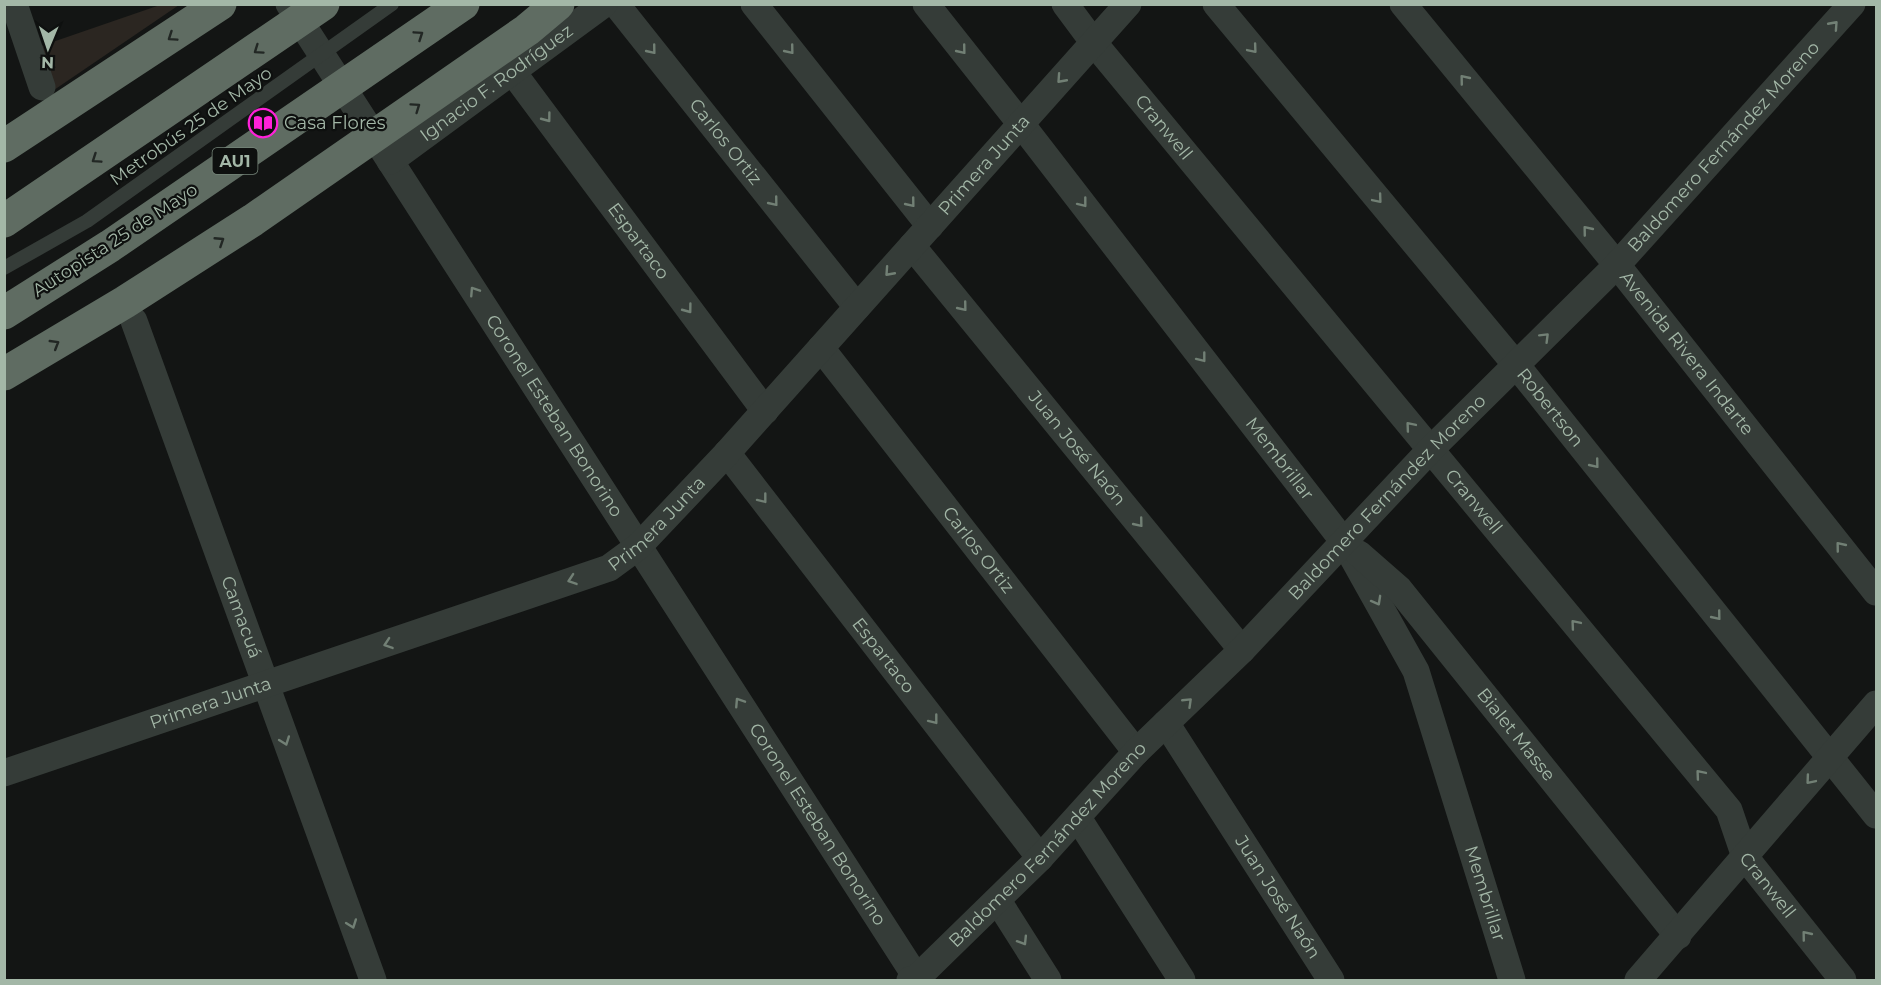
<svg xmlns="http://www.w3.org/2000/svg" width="1881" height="985" viewBox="0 0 1881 985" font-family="Montserrat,sans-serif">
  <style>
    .green { fill: #2b2621 }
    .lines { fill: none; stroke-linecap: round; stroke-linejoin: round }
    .street { stroke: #353c38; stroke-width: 27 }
    .highway { stroke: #5f6c62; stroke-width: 33 }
    .lane-bridge { stroke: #353c38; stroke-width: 14 }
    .highway-bridge { stroke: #5f6c62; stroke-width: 33 }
    .oneway { stroke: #728075 }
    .oneway2 { stroke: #222724 }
    .labels { text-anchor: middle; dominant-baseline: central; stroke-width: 4.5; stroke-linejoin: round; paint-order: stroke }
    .shield { fill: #0e100f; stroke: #768579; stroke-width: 1.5 }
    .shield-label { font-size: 16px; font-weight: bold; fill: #a3b7a7 }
    .street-label { font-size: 18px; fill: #a3b7a7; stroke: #0e100f }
    .poi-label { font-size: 18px; fill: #a3b7a7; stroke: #0e100f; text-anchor: start }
  </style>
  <rect width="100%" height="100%" fill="#131514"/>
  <path class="green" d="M 160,5 L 179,5 L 54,90 L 41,46 Z"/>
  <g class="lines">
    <g class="street">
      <path d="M 14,4 L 42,87"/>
      <path id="s1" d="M 289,4 L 918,980"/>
      <path id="s2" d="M 616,4 L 857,307"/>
      <path d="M 754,4 L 930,226"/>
      <path id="s3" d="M 926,4 L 1021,124 L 1344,542 L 1416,671 L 1512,980"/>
      <path id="s4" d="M 1065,4 L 1094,43 L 1729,810 L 1745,857 L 1843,980"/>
      <path id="s5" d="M 1216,4 L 1517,366 L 1876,815"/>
      <path id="s6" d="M 1403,4 L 1617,265 L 1876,592"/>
      <path id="s7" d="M 512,71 L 765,411"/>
      <path id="s8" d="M 390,161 L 604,4"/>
      <path id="s9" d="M 912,246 L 1242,650"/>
      <path id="s10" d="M 134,321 L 373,980"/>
      <path id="s11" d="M 821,348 L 1136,752"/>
      <path id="s12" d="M 727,453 L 1040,858"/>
      <path id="s13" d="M 1359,554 L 1399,589 L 1678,936"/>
      <path id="s14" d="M 1166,723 L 1331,980"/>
      <path id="s15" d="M 4,773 L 609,568 L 639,546 L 727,453 L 1128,4"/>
      <path d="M 1078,818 L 1182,980"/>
      <path d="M 998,901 L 1048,980"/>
      <path id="s16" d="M 910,980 L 917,978 L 1040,858 L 1136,752 L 1242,650 L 1430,450 L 1617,265 L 1852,4"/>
      <path d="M 1638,980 L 1876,704"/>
    </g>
    <path class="highway" d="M 4,146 L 220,4"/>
    <path class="lane-bridge" d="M 4,268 L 87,221 L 392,4"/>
    <path class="highway-bridge" d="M 4,221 L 323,4
      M 4,313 L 110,246 L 463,4
      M 4,374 L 125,302 L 253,220 L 527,30 L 558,4"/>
  </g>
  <defs><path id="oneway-chevron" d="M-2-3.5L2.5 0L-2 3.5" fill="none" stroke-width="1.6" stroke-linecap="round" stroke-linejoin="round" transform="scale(1.5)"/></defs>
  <g class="oneway">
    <use href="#oneway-chevron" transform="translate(1834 25) rotate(-48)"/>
    <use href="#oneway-chevron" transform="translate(1253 49) rotate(50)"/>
    <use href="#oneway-chevron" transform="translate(652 50) rotate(51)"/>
    <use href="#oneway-chevron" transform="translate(790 50) rotate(51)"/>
    <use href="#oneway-chevron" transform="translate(962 50) rotate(51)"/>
    <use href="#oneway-chevron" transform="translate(1061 79) rotate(132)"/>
    <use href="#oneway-chevron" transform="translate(1464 79) rotate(-129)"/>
    <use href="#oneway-chevron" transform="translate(547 118) rotate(53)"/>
    <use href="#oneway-chevron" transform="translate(1378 199) rotate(50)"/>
    <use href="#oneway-chevron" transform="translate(774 202) rotate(51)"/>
    <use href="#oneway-chevron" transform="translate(911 203) rotate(51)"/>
    <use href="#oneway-chevron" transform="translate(1083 203) rotate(52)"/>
    <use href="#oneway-chevron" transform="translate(1587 230) rotate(-129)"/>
    <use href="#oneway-chevron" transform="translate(889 272) rotate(132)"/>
    <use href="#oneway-chevron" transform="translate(474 291) rotate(-123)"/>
    <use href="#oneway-chevron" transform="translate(963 307) rotate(51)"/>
    <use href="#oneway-chevron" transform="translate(688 309) rotate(53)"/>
    <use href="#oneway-chevron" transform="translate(1545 337) rotate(-45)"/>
    <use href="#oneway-chevron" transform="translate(1202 358) rotate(52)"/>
    <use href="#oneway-chevron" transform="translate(1410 426) rotate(-130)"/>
    <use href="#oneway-chevron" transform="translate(1595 464) rotate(51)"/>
    <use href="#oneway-chevron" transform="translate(763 499) rotate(52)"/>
    <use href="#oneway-chevron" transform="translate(1139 523) rotate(51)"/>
    <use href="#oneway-chevron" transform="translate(1840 546) rotate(-129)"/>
    <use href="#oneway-chevron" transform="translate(572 580) rotate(161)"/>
    <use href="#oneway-chevron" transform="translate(1377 601) rotate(61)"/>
    <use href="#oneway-chevron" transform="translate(1717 616) rotate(51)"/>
    <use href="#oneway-chevron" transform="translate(1575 624) rotate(-130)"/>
    <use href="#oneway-chevron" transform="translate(388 644) rotate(161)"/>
    <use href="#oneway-chevron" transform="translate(739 702) rotate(-123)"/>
    <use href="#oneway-chevron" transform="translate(1188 702) rotate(-44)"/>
    <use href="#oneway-chevron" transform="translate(934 720) rotate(52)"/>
    <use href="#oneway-chevron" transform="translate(285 741) rotate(70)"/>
    <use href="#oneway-chevron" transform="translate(1700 774) rotate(-130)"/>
    <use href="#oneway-chevron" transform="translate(1810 780) rotate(130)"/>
    <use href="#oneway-chevron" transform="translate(352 924) rotate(70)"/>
    <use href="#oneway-chevron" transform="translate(1806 935) rotate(-129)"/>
    <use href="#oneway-chevron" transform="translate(1023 941) rotate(58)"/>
  </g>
  <g class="oneway2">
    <use href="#oneway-chevron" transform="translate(419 35) rotate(-34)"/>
    <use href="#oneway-chevron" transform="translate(172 37) rotate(146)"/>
    <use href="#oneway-chevron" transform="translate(258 50) rotate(145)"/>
    <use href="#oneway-chevron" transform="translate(416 107) rotate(-35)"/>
    <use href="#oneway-chevron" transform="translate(96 159) rotate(146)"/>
    <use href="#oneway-chevron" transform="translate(220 241) rotate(-33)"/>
    <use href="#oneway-chevron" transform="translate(55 344) rotate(-31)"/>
  </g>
  <defs>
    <g id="library-ring" transform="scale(1.5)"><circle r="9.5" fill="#0e100f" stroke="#ff21d9" stroke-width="1.5"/><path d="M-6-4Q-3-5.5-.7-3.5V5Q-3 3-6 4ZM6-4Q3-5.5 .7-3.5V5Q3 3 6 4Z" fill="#ff21d9"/></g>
  </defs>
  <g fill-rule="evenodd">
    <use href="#library-ring" x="263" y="123"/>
  </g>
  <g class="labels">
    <rect class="shield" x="212.5" y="148" width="45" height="26" rx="4.5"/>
    <g class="shield-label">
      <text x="235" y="161">AU1</text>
    </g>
    <g class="street-label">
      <text stroke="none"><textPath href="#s8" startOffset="132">Ignacio F. Rodríguez</textPath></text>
      <text transform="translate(191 126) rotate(-35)">Metrobús 25 de Mayo</text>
      <text stroke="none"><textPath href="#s4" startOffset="158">Cranwell</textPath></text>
      <text stroke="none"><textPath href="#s2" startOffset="176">Carlos Ortiz</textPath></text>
      <text stroke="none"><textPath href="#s16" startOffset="1166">Baldomero Fernández Moreno</textPath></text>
      <text stroke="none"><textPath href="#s15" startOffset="1190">Primera Junta</textPath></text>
      <text transform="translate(115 240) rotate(-33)">Autopista 25 de Mayo</text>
      <text stroke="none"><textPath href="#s7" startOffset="212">Espartaco</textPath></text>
      <text stroke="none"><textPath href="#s6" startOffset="450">Avenida Rivera Indarte</textPath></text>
      <text stroke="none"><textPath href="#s5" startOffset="524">Robertson</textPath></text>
      <text stroke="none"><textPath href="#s1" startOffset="490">Coronel Esteban Bonorino</textPath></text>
      <text stroke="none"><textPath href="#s9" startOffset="261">Juan José Naón</textPath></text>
      <text stroke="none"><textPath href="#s3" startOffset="576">Membrillar</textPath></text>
      <text stroke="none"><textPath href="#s16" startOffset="680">Baldomero Fernández Moreno</textPath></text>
      <text stroke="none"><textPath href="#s4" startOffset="644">Cranwell</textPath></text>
      <text stroke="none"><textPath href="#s15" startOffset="704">Primera Junta</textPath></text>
      <text stroke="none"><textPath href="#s11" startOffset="256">Carlos Ortiz</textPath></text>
      <text stroke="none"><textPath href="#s10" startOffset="315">Camacuá</textPath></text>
      <text stroke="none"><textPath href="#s12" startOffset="256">Espartaco</textPath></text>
      <text stroke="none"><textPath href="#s15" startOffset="218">Primera Junta</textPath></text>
      <text stroke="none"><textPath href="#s13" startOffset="240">Bialet Masse</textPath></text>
      <text stroke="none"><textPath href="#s1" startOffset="976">Coronel Esteban Bonorino</textPath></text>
      <text stroke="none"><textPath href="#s16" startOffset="194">Baldomero Fernández Moreno</textPath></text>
      <text stroke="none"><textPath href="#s4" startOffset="1130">Cranwell</textPath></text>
      <text stroke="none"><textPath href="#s3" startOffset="1062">Membrillar</textPath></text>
      <text stroke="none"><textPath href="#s14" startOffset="207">Juan José Naón</textPath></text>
    </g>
    <g class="poi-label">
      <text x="284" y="123">Casa Flores</text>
    </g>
  </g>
  <rect width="1881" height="985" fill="none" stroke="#a3b7a7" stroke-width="12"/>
  <g transform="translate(48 48) rotate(182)" stroke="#0e100f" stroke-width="4.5" paint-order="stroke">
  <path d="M0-4.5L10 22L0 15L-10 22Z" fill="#a3b7a7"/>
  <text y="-9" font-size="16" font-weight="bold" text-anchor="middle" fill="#a3b7a7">N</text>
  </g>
</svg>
